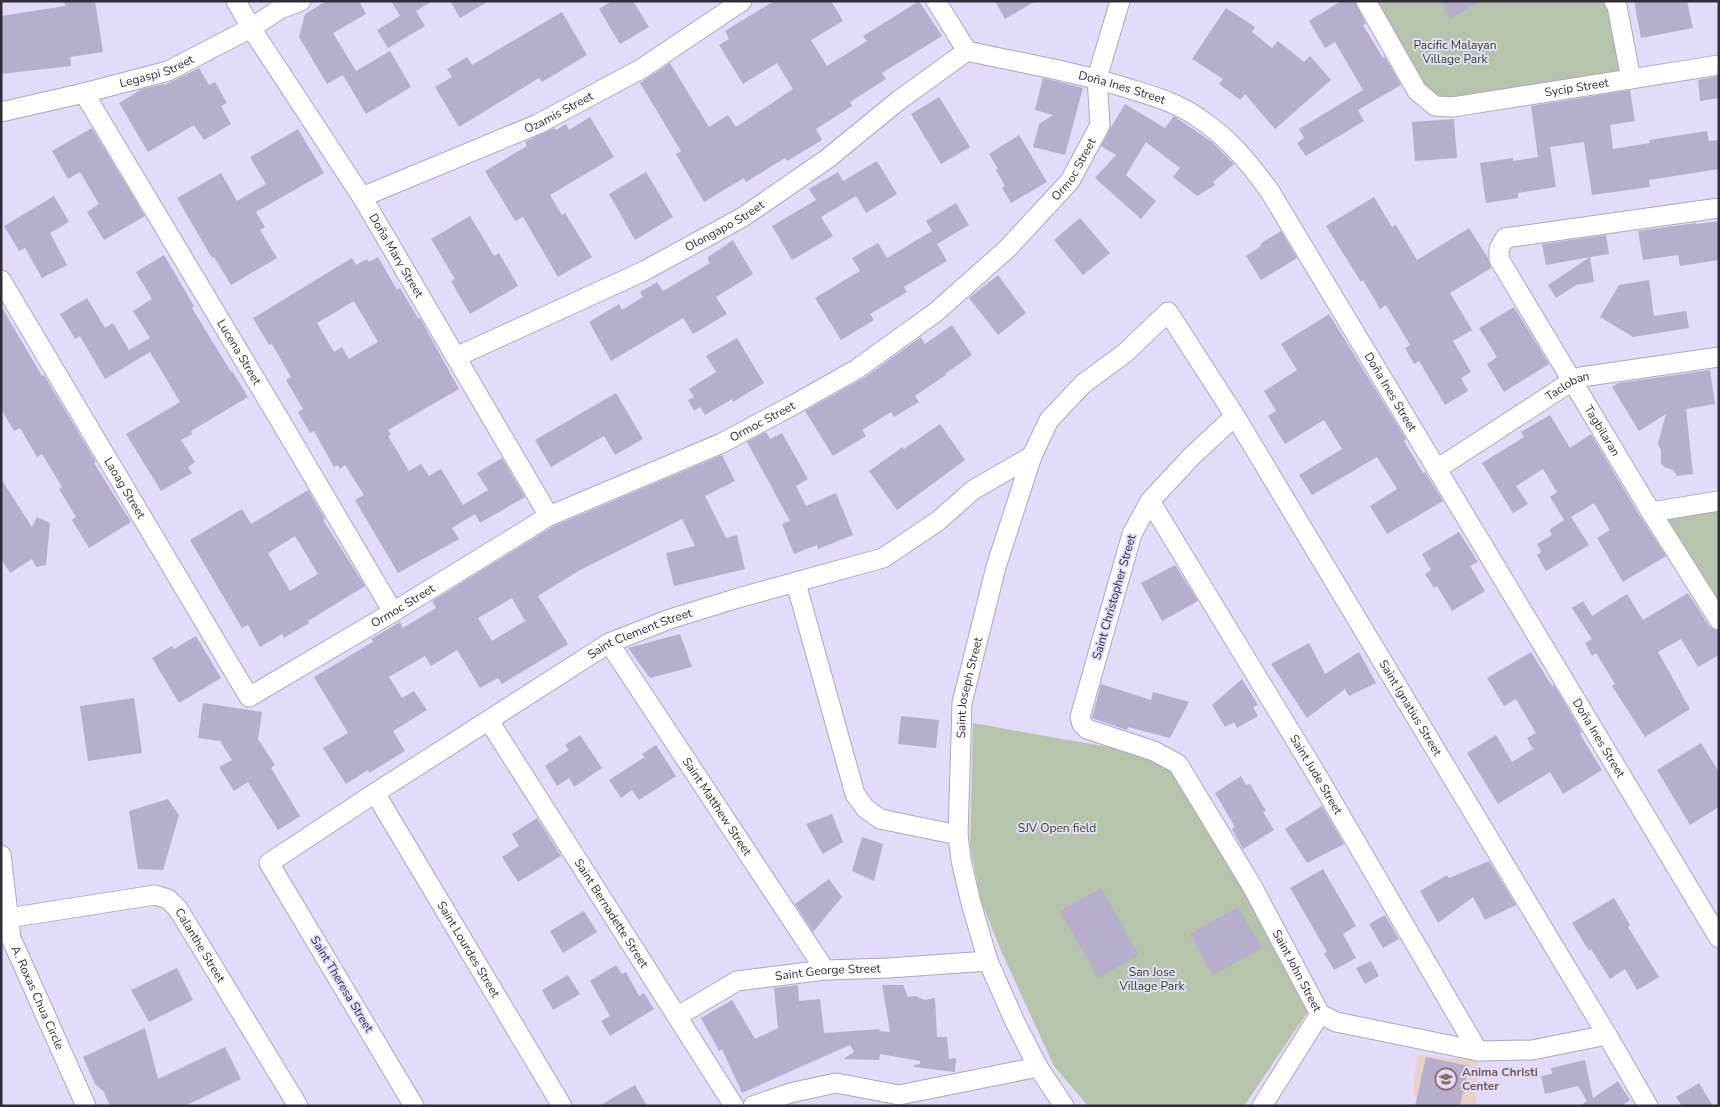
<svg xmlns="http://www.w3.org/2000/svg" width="1720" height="1107" viewBox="0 0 1720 1107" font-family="'Nunito Sans',sans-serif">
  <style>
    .education { fill: #e9d0c9 }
    .green { fill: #b7c4ac }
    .building { fill: #b6aecc; fill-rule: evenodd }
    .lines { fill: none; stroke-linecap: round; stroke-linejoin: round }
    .minor-casing { stroke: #ada6c4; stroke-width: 21 }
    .minor { stroke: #fff; stroke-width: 19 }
    .labels { text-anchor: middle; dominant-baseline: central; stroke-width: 4; stroke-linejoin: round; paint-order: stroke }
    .park-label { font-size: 12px; fill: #324d13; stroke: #e2dbfa }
    .street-label { font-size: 12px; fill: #302d39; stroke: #e2dbfa }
    .education-label { font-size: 12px; font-weight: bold; fill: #785e54; stroke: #e2dbfa; text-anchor: start }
  </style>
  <rect width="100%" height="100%" fill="#e2dbfa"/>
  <path class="education" d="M 1417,1055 L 1477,1061 L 1476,1106 L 1413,1096 Z"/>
  <path class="green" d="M 1367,1 L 1613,1 L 1628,80 L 1436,103 Z
    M 1719,510 L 1719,608 L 1662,519 Z
    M 973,723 C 1000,728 1028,733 1056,738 C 1089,744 1152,750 1175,776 L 1240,882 L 1311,1007 L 1244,1106 L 1088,1106 L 1054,1066 L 1003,955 L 981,902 L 970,845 Z"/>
  <path class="building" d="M 64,1 L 95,1 L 103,52 L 70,57 L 71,66 L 1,74 L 1,16 L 65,6 Z
    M 326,1 L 359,1 L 366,14 L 333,33 L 356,71 L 390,51 L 411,87 L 366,114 L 343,75 L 327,84 L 299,37 L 305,14 Z
    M 391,1 L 432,1 L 416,11 L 425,26 L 388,48 L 377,30 L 400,16 Z
    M 450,1 L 489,1 L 460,18 Z
    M 612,1 L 633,1 L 649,27 L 620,44 L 599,9 Z
    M 774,1 L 831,1 L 843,21 L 811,40 L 827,66 L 867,41 L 863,36 L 919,1 L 942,36 L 882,73 L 886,79 L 850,102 L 852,106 L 816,129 L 822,140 L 787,161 L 785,158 L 746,182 L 744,178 L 704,202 L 676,154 L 681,151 L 640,83 L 670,63 L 709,127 L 728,115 L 736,127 L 793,89 L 777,63 L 743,84 L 719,45 L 729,39 L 725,31 Z
    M 995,1 L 1036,1 L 1005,19 Z
    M 1341,1 L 1355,1 L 1366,24 L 1363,25 L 1383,58 L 1385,57 L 1401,85 L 1358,110 L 1364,121 L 1306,156 L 1297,143 L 1304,138 L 1299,129 L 1363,90 L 1335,42 L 1325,48 L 1309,21 Z
    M 1440,1 L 1480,1 L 1450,19 Z
    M 1634,1 L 1687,1 L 1693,28 L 1641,38 Z
    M 1226,8 L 1255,27 L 1252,32 L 1272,48 L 1278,41 L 1304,62 L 1310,56 L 1331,80 L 1275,129 L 1245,94 L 1240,100 L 1219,84 L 1223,79 L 1192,59 Z
    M 562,12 L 587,55 L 542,82 L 539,78 L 459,127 L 435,87 L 452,77 L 447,69 L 467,57 L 472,65 Z
    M 199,68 L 209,85 L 215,82 L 227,103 L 221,106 L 231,124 L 204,140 L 194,125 L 148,152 L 119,103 L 142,89 L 164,84 L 165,85 Z
    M 1719,76 L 1719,98 L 1700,101 L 1698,80 Z
    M 1043,78 L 1083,88 L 1065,155 L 1033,147 L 1039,124 L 1053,115 L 1035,110 Z
    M 1630,90 L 1635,121 L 1610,125 L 1613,149 L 1650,143 L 1649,140 L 1707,131 L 1709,141 L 1719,140 L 1719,169 L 1649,180 L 1650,187 L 1592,195 L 1584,142 L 1550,147 L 1556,187 L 1518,193 L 1518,198 L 1486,203 L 1480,163 L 1513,158 L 1513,161 L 1538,157 L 1531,106 Z
    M 939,97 L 970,147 L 941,164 L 911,114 Z
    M 1125,104 L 1165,128 L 1174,116 L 1178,119 L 1212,142 L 1234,164 L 1213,182 L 1215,185 L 1197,196 L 1173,177 L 1180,168 L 1146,142 L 1126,175 L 1156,201 L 1141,219 L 1095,178 L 1116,155 L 1101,146 L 1111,127 Z
    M 590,117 L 614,157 L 550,195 L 562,215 L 565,213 L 592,257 L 558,277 L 523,217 L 515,221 L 485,171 L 527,146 L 525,142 L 554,128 L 556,130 L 566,124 L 569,130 Z
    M 1454,119 L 1457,158 L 1415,161 L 1412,122 Z
    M 92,128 L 145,216 L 104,240 L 87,212 L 99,204 L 80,172 L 68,179 L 52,151 Z
    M 298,129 L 324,173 L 256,212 L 265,227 L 260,230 L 277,258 L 231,285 L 214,257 L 212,258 L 177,198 L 221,173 L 237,201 L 266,184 L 250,157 Z
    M 1019,135 L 1047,182 L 1011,203 L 1002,188 L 1005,186 L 996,170 L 998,169 L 989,154 Z
    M 877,161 L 897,194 L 866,213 L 856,196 L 821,217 L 833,236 L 792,260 L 772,226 L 816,200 L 809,189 L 838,172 L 843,181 Z
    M 646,172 L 673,217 L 635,240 L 609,194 Z
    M 54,196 L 69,222 L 50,233 L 67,265 L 42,278 L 25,248 L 19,251 L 4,226 Z
    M 1374,197 L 1392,227 L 1396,225 L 1417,260 L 1469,228 L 1488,258 L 1491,268 L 1450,293 L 1472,330 L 1453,341 L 1471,372 L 1461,378 L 1468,391 L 1445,405 L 1419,361 L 1414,364 L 1405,348 L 1410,345 L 1386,305 L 1380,309 L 1363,280 L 1361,282 L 1326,226 Z
    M 956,203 L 969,225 L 937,244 L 947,261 L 904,287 L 907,292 L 870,314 L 874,320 L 841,340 L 815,298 L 860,271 L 852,258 L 878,243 L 887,258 L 932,231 L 926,221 Z
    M 470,216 L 494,256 L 499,253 L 518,286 L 470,314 L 451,281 L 455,279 L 431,239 Z
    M 1080,218 L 1110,253 L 1083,275 L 1054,240 Z
    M 1719,221 L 1719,260 L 1680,266 L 1678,255 L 1643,260 L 1638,231 L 1696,223 L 1697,224 Z
    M 1281,231 L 1297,258 L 1261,280 L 1246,256 L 1261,246 L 1260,244 Z
    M 1606,235 L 1609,254 L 1590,257 L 1594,282 L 1576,285 L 1556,298 L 1548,285 L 1590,257 L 1546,265 L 1542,244 Z
    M 733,240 L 753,274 L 716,297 L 727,314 L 693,334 L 683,318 L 611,361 L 589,322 L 619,304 L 622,310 L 643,297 L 640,292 L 657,282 L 663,291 L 710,263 L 707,258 Z
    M 164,255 L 194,306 L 192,308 L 231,372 L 232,371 L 248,397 L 191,431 L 192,434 L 181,440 L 195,462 L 188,467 L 192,473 L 161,491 L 126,434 L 180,402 L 150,352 L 105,379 L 80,336 L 75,339 L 60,314 L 87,298 L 105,328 L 113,323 L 129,350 L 150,338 L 133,311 L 152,299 L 136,272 Z
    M 378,257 L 397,290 L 400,288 L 418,318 L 420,318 L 459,389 L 388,430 L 391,434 L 388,436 L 409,471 L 421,464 L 429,476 L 441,469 L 463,505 L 488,490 L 477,473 L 502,458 L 525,497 L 480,523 L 475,514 L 452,528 L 459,539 L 398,573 L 355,500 L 364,495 L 345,465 L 340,469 L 338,465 L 334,467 L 314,431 L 310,433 L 298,412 L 303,409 L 286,380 L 291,377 L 272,344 L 269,345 L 253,318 L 352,258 L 356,265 L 367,259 L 369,262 ZM 354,301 L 378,342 L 349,359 L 342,347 L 334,352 L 317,323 Z
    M 998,275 L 1026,313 L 998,335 L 969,298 Z
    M 1649,280 L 1654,316 L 1686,311 L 1689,328 L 1633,337 L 1600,317 L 1619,285 Z
    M 1,306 L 42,376 L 44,375 L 96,462 L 94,463 L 131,522 L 89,548 L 72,520 L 76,517 L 59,489 L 62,487 L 42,454 L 37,457 L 20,428 L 14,431 L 1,409 Z
    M 1514,307 L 1549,364 L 1504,392 L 1487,364 L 1497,357 L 1479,328 Z
    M 1329,314 L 1406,439 L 1404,441 L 1423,473 L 1425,472 L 1443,501 L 1387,534 L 1370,506 L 1397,489 L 1377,457 L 1312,495 L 1299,475 L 1342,449 L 1324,420 L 1285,444 L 1268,416 L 1276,411 L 1264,391 L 1297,370 L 1281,344 Z
    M 952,325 L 972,355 L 945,374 L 946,375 L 915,396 L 919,402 L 894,417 L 891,412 L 862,430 L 866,436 L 833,456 L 805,411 L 864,378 L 921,337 L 925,344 Z
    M 737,338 L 764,383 L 733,402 L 732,399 L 705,415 L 700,407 L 694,411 L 688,400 L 694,397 L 689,389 L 716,372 L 706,356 Z
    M 1710,370 L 1715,404 L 1686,409 L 1693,474 L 1677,476 L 1673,470 L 1664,467 L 1661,463 L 1661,451 L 1658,443 L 1666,414 L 1639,431 L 1612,387 L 1619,383 Z
    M 616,393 L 643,439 L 615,455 L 604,436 L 551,467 L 535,440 Z
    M 1550,415 L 1570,448 L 1591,434 L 1638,513 L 1666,556 L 1623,582 L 1597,538 L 1610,530 L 1594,503 L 1571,517 L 1589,545 L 1546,571 L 1537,555 L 1541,552 L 1537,544 L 1552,535 L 1549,530 L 1564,520 L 1550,497 L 1557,492 L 1543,469 L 1516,486 L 1528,504 L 1513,513 L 1482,463 L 1524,437 L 1521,432 Z
    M 940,424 L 965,460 L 897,510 L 869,471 L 903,447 L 904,449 Z
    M 766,432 L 770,439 L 782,433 L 808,479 L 796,486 L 806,506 L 836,493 L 853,535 L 818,549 L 817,545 L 794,554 L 782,524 L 790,521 L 747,442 Z
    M 722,455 L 735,481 L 705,496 L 726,538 L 737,535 L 745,569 L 674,586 L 666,553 L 695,546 L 682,519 L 580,570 L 538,596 L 568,644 L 502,684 L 498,678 L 480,688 L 457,650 L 431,666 L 425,656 L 389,677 L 402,698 L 414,691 L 427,710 L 393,731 L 405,751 L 369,773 L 368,770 L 346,784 L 323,748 L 348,733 L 314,677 L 373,642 L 371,639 L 400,622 L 403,628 L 436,608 L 432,601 L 554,526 ZM 512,598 L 525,621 L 492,641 L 478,618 Z
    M 1,479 L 32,527 L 37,517 L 50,523 L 46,565 L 36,567 L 32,559 L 10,573 L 1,558 Z
    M 308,490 L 325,519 L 323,520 L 365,586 L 308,621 L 309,623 L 284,638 L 282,634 L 260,647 L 248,625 L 242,628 L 190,540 L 242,509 L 251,524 ZM 295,536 L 318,574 L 290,591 L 268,553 Z
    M 1459,532 L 1478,562 L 1470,566 L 1485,591 L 1452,611 L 1437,586 L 1434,588 L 1425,574 L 1431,570 L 1422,554 Z
    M 1175,565 L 1198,601 L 1162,621 L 1141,583 Z
    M 1688,593 L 1709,626 L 1719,632 L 1719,655 L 1698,667 L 1681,639 L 1658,652 L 1690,709 L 1645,737 L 1612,686 L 1615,684 L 1596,653 L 1592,656 L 1585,643 L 1592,639 L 1572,608 L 1583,601 L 1592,616 L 1627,594 L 1643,620 Z
    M 680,634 L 692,667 L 650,678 L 628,648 Z
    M 196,636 L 221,678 L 179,703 L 152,658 L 172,646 L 174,649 Z
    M 1309,643 L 1325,674 L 1359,652 L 1376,683 L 1349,696 L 1345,689 L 1307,718 L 1271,664 Z
    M 1531,652 L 1552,686 L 1554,685 L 1582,732 L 1580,734 L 1602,770 L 1563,794 L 1550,772 L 1498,804 L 1467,753 L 1496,735 L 1512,762 L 1533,749 L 1527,738 L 1536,733 L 1516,699 L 1504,706 L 1487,678 Z
    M 1242,679 L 1258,705 L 1253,707 L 1258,716 L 1237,728 L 1234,722 L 1225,727 L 1212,705 Z
    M 1101,684 L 1151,700 L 1153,692 L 1189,702 L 1170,738 L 1128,727 L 1127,730 L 1092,718 Z
    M 134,698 L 142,753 L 88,761 L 80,706 Z
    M 203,703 L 262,712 L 258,739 L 275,765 L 271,768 L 300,816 L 278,830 L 248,782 L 234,791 L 219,767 L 232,760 L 220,741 L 198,738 Z
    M 901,716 L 939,720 L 936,748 L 898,744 Z
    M 580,735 L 602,768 L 574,787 L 569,778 L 557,786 L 545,766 L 569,750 L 565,745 Z
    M 1701,743 L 1719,772 L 1719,807 L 1690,825 L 1657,770 Z
    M 656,745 L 676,776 L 639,800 L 632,790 L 621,798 L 609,780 L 645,757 L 642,754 Z
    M 1241,776 L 1246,785 L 1250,784 L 1266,811 L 1263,812 L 1274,830 L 1243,849 L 1232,829 L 1235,827 L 1215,793 Z
    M 168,799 L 179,815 L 163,870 L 138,869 L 129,811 Z
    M 1322,806 L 1344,844 L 1307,863 L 1285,829 Z
    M 832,814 L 843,842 L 823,854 L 806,824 Z
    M 537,818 L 561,856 L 518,882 L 502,857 L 519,846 L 512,834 Z
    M 862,837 L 883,844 L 874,881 L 852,871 Z
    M 1489,861 L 1516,905 L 1485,920 L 1473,897 L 1438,923 L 1420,891 L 1447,875 L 1449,878 Z
    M 1323,869 L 1356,926 L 1343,934 L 1356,958 L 1334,970 L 1324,953 L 1327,952 L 1290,888 Z
    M 829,879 L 842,897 L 813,932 L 795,904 Z
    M 1101,888 L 1139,955 L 1098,978 L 1060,911 Z
    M 1614,898 L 1630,925 L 1628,927 L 1659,977 L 1637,990 L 1625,969 L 1610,979 L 1591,949 L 1589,951 L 1572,923 Z
    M 1238,907 L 1262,948 L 1213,975 L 1190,934 Z
    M 584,911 L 597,932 L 563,953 L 550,931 Z
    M 1385,915 L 1399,939 L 1383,948 L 1369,924 Z
    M 1371,961 L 1379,976 L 1365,984 L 1356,968 Z
    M 616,965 L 622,974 L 626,972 L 639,996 L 644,993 L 654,1009 L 610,1036 L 601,1021 L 610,1016 L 590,981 Z
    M 177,968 L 193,1000 L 149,1022 L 131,990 Z
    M 568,975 L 580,994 L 553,1010 L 542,990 Z
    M 798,985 L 799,1001 L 820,999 L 824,1033 L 880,1029 L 879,1031 L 890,1032 L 882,985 L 903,985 L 908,997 L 916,996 L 924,1000 L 935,998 L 937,1037 L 947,1037 L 949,1059 L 956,1058 L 955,1072 L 914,1067 L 914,1065 L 920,1064 L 920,1061 L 880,1054 L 879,1060 L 843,1059 L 854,1052 L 850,1045 L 742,1093 L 722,1049 L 719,1051 L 701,1018 L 732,1000 L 755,1039 L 778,1028 L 774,988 Z
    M 145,1028 L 158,1079 L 225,1047 L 241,1079 L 185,1106 L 110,1106 L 104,1092 L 95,1084 L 83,1057 Z
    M 1426,1057 L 1469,1066 L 1460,1106 L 1415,1106 Z
    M 1585,1060 L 1593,1098 L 1618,1081 L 1630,1100 L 1621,1106 L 1580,1106 L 1587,1101 L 1578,1086 L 1545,1094 L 1541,1076 L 1552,1074 L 1551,1068 Z
    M 1699,1083 L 1713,1106 L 1682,1106 L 1676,1097 Z
    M 635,1085 L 647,1106 L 599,1106 Z"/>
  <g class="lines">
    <g class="minor-casing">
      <g id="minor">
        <path id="s1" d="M 236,1 L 251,28 L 362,197 L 549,516"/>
        <path id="s2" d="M 936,1 L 967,51 C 1021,63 1077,72 1130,89 C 1156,97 1178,103 1200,119 C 1228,137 1249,163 1269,190 L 1719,938"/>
        <path id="s3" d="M 1366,1 L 1417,91 L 1435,106 L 1453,107 L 1719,65"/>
        <path d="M 1614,1 L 1617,6 L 1631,79"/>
        <path id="s4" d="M 84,93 L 281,422 L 393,612"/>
        <path id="s5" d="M 1,112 L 84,93 L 168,71 L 251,28 L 280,9 L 301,1"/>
        <path id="s6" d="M 362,197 L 538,124 L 641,69 L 742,1"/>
        <path id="s7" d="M 1719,208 L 1505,238 L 1499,249 L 1499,259 L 1651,512 L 1719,620"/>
        <path id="s8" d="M 1,280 L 249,697 L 393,612 L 549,516 L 722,443 L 795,404 L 857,369 L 936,312 L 1007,249 L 1070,181 L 1100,125 L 1097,78 L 1120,1"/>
        <path id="s9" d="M 456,357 L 644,271 L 743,217 L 827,159 L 898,101 L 967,51"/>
        <path id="s10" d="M 1235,416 L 1192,456 L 1150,501 L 1132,534 L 1080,717 L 1082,724 L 1087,729 L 1154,751 L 1178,764 L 1252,886 L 1320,1014 L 1336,1022 L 1478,1051 L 1532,1050 L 1607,1035"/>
        <path id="s11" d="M 1437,469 L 1572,381 L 1581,377 L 1719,357"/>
        <path id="s12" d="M 1150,501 L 1315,772 L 1478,1051"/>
        <path d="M 1651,512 L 1719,501"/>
        <path d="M 796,583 L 855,794 L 865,808 L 880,819 L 958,835"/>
        <path id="s13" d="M 609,643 L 825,970"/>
        <path id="s14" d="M 489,721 L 734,1106"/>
        <path id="s15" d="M 375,793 L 562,1106"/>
        <path id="s16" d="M 1,855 L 11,938 L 86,1106"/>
        <path id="s17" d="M 8,918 L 155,895 L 168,899 L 178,909 L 298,1106"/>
        <path id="s18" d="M 678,1016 L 737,981 L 825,970 L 889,968 L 988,961"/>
        <path id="s19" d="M 414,1106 L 269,863 L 375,793 L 609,643 L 670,619 L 738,598 L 883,558 L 938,521 L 973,490 L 1032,456"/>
        <path d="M 753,1106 L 790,1093 L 836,1083 L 899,1095 L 1038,1067"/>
        <path id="s20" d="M 1064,1106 L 1038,1067 L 1015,1022 L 988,961 L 971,903 L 961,860 L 958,835 L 962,703 L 996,567 L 1032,456 L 1049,420 L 1083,384 L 1125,353 L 1168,312 L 1235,416 L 1607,1035 L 1648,1106"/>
        <path d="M 1262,1106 L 1320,1014"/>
      </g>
    </g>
    <use href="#minor" class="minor"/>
  </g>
  <defs>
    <g id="school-ring" transform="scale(1.125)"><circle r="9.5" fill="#e2dbfa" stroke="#8d6e63" stroke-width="1.5"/><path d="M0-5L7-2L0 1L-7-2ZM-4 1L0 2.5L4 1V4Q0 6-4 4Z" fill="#8d6e63"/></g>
  </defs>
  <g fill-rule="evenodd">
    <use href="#school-ring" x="1446" y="1079"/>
  </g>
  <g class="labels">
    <g class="park-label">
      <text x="1455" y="45">Pacific Malayan<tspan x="1455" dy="14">Village Park</tspan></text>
      <text x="1057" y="828">SJV Open field</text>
      <text x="1152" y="972">San Jose<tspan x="1152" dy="14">Village Park</tspan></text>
    </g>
    <g class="street-label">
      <text stroke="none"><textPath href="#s5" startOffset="161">Legaspi Street</textPath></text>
      <text stroke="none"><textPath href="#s2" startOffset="218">Doña Ines Street</textPath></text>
      <text stroke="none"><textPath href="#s3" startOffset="270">Sycip Street</textPath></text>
      <text stroke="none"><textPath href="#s6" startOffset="214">Ozamis Street</textPath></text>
      <text stroke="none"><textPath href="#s8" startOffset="1474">Ormoc Street</textPath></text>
      <text stroke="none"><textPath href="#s9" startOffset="299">Olongapo Street</textPath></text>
      <text stroke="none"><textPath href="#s1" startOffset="301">Doña Mary Street</textPath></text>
      <text stroke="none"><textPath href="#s4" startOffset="302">Lucena Street</textPath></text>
      <text stroke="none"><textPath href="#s11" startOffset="155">Tacloban</textPath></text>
      <text stroke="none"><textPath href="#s2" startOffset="638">Doña Ines Street</textPath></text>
      <text stroke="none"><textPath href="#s8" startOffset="1069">Ormoc Street</textPath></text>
      <text stroke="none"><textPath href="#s7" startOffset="439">Tagbilaran</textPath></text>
      <text stroke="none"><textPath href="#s8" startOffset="242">Laoag Street</textPath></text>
      <text transform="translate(1114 597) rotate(-74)">Saint Christopher Street</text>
      <text stroke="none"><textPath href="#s8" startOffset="664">Ormoc Street</textPath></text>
      <text stroke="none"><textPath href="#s19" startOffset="720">Saint Clement Street</textPath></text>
      <text stroke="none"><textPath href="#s20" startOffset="442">Saint Joseph Street</textPath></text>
      <text stroke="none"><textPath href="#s20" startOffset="1348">Saint Ignatius Street</textPath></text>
      <text stroke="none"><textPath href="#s2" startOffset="1042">Doña Ines Street</textPath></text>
      <text stroke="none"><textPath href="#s12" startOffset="320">Saint Jude Street</textPath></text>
      <text stroke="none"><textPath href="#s13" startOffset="196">Saint Matthew Street</textPath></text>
      <text stroke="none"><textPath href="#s14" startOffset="228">Saint Bernadette Street</textPath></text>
      <text stroke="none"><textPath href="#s17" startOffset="219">Calanthe Street</textPath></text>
      <text stroke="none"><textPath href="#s15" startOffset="182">Saint Lourdes Street</textPath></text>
      <text stroke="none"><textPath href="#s10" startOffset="699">Saint John Street</textPath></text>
      <text stroke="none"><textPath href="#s18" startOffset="160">Saint George Street</textPath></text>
      <text transform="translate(342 984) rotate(59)">Saint Theresa Street</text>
      <text stroke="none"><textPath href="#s16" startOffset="149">A. Roxas Chua Circle</textPath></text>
    </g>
    <g class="education-label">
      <text x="1462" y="1072">Anima Christi<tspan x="1462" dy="14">Center</tspan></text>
    </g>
  </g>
  <rect width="1720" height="1107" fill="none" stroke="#302d39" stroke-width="5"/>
</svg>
